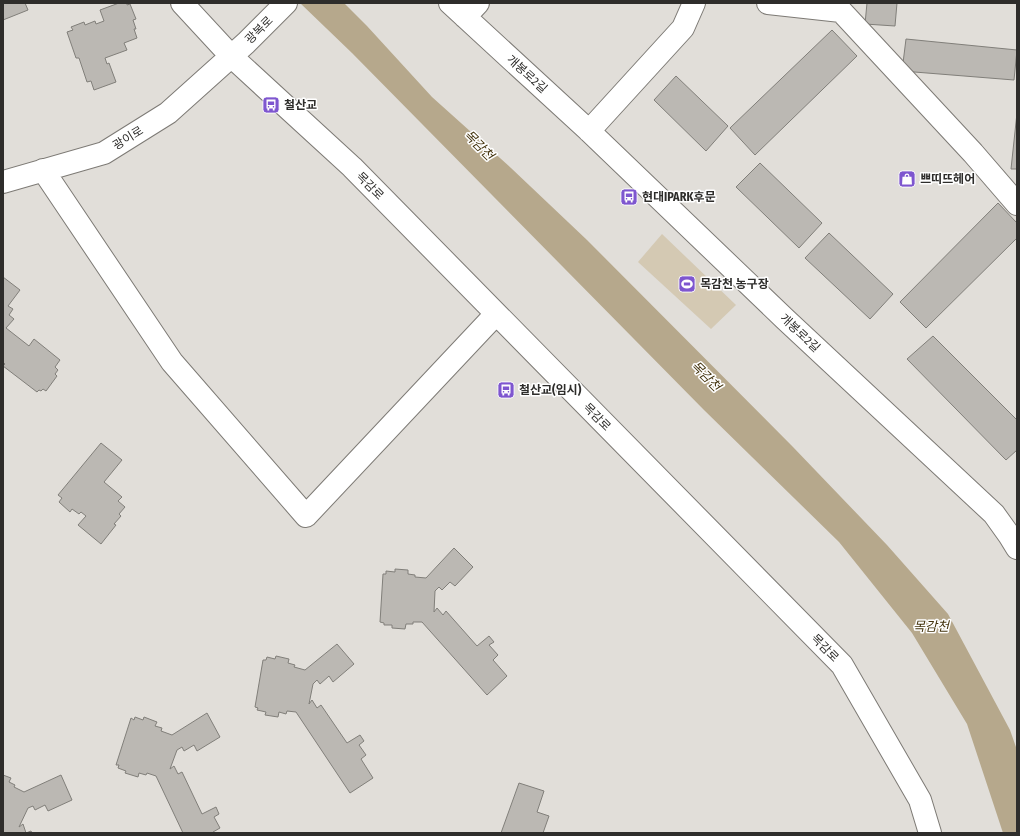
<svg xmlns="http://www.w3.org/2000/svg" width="1020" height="836" viewBox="0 0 1020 836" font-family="'Fira Sans Condensed','Noto Sans KR',sans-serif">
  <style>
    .green { fill: #d4c9b3 }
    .water { fill: #b6a88c }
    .building { fill: #bbb8b3; stroke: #817f7a }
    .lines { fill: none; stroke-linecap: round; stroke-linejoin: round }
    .minor-casing { stroke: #7d7a75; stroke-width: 24 }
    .minor { stroke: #fff; stroke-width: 22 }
    .labels { text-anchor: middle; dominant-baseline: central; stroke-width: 3; stroke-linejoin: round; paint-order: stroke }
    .street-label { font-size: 12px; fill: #2e2d2b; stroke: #fff }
    .poi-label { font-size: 12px; font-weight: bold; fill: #2e2d2b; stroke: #fff; text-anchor: start }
    .water-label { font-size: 13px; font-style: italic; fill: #44340e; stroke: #fff }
  </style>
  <rect width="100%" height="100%" fill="#e1ded9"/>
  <path class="green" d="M 662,234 L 736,305 L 711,329 L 638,262 Z"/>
  <path class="water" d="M 300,3 L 344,3 L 367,26 L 432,97 L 511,168 L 587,240 L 793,447 L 887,545 L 948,614 L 1010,730 L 1017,750 L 1017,833 L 1003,833 L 967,724 L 912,633 L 839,542 L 704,410 L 352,53 Z"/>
  <path class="building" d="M 3,3 L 25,3 L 28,10 L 3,20 Z
    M 119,3 L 127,3 L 127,5 L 130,4 L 136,19 L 133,20 L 136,29 L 134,29 L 137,38 L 124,43 L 127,50 L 105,58 L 107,64 L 109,63 L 116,82 L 94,90 L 91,81 L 87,82 L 79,58 L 76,58 L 67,32 L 73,30 L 71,27 L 84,22 L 85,25 L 95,21 L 96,24 L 104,21 L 100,10 Z
    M 867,3 L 897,3 L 895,26 L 865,24 Z
    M 832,30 L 857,56 L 755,155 L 730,128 Z
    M 906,39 L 1017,50 L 1014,80 L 902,71 Z
    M 676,76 L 728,126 L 706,151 L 654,100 Z
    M 1017,113 L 1017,169 L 1011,169 Z
    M 760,163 L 822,223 L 799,248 L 736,187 Z
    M 998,203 L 1017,223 L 1017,238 L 926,328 L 900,302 Z
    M 829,233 L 893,294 L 870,319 L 805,258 Z
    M 3,277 L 20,290 L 8,306 L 13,309 L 9,315 L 14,319 L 6,328 L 29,346 L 34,339 L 60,360 L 55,367 L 58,370 L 55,374 L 57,376 L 46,391 L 43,389 L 41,391 L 39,390 L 37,392 L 3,366 L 5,364 L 3,362 Z
    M 933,336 L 1017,420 L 1017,450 L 1006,460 L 907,359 Z
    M 101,443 L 122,460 L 104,482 L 122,497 L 118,501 L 125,507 L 119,514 L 121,516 L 114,524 L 116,525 L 101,544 L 78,525 L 86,516 L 81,512 L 79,514 L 72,509 L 70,512 L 59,502 L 62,498 L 58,495 Z
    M 454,548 L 473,567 L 455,586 L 450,582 L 442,590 L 439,587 L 435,591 L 434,612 L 437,608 L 443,615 L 446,611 L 477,646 L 489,636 L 494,642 L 489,645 L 498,655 L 493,660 L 507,676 L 487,695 L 422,622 L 413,622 L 413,624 L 406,624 L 405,629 L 392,628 L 392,625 L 384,625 L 384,623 L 380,622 L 383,574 L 386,574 L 386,571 L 395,572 L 395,569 L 408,570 L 408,574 L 415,575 L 415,577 L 426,578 Z
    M 337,644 L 354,664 L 333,682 L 329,676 L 320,684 L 317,680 L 313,684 L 309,704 L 312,700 L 317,708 L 321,705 L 347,743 L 360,735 L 364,741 L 359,745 L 366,755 L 361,759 L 373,778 L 350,793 L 296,712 L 287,711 L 286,714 L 279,712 L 278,717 L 265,715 L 266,712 L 257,710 L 258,708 L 255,707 L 263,660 L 266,660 L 267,657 L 275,659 L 276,656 L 289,659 L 288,663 L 295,665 L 294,667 L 305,670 Z
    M 207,713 L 220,737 L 197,751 L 194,745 L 184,751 L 182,747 L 177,750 L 170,769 L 174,766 L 178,774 L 182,772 L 202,814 L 216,807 L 219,814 L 214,817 L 220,828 L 213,832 L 214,833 L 183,833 L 156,776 L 147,773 L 146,775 L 139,773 L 138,777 L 125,773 L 126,771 L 118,768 L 119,765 L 116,765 L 131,718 L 134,720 L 135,717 L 143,720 L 144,717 L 157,722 L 155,726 L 162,728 L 161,731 L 172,735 Z
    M 3,775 L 11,778 L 9,782 L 15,785 L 14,787 L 24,792 L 61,775 L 72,800 L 48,811 L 45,805 L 35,810 L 33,806 L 28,808 L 19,827 L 23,824 L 26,833 L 31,831 L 32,833 L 5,833 L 3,831 Z
    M 519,783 L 544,791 L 537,812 L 549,816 L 543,833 L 501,833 Z"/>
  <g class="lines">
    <g class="minor-casing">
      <path id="minor" d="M 182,3 L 231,56 L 352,167 L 842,665 L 920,800 L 930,833
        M 450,3 L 587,129 L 785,319 L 994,514 L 1009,535 L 1017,548
        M 768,3 L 841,11 L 973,153 L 1017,204
        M 465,17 L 478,3
        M 589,131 L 683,28 L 694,3
        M 43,170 L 172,362 L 306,516 L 496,314
        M 3,182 L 104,153 L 168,113 L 246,43 L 286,3"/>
    </g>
    <use href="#minor" class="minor"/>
  </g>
  <defs>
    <g id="bus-square" transform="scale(0.9)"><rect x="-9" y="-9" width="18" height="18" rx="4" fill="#7e56cf" stroke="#fff"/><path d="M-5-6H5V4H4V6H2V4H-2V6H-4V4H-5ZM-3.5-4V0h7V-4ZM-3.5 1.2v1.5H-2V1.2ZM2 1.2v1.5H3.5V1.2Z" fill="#fff"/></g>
    <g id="shop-square" transform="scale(0.9)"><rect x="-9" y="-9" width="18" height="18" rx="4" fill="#7e56cf" stroke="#fff"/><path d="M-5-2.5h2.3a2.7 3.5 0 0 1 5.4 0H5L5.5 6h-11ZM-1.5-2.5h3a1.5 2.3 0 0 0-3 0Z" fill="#fff"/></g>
    <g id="stadium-square" transform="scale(0.9)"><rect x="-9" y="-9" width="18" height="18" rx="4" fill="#7e56cf" stroke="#fff"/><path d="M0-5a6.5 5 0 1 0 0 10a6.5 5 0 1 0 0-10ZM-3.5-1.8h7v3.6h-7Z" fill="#fff"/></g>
  </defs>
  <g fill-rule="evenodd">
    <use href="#bus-square" x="271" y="105"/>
    <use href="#shop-square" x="907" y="179"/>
    <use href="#bus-square" x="629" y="197"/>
    <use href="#stadium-square" x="687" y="284"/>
    <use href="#bus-square" x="506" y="390"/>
  </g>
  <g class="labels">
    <g class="street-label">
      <text transform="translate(259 30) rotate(-45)">광복로</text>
      <text transform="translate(527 74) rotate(42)">개봉로2길</text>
      <text transform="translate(128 138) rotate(-32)">광이로</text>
      <text transform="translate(370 186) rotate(45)">목감로</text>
      <text transform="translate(800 333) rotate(43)">개봉로2길</text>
      <text transform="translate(597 417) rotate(45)">목감로</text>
      <text transform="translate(825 648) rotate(45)">목감로</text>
    </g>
    <g class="poi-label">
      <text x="284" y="105">철산교</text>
      <text x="920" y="179">쁘띠뜨헤어</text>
      <text x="642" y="197">현대IPARK후문</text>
      <text x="700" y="284">목감천 농구장</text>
      <text x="519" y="390">철산교(임시)</text>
    </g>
    <g class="water-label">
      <text transform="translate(479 145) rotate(45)">목감천</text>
      <text transform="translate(706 376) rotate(45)">목감천</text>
      <text x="931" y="626">목감천</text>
    </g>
  </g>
  <rect width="1020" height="836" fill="none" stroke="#2e2d2b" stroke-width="8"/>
</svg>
